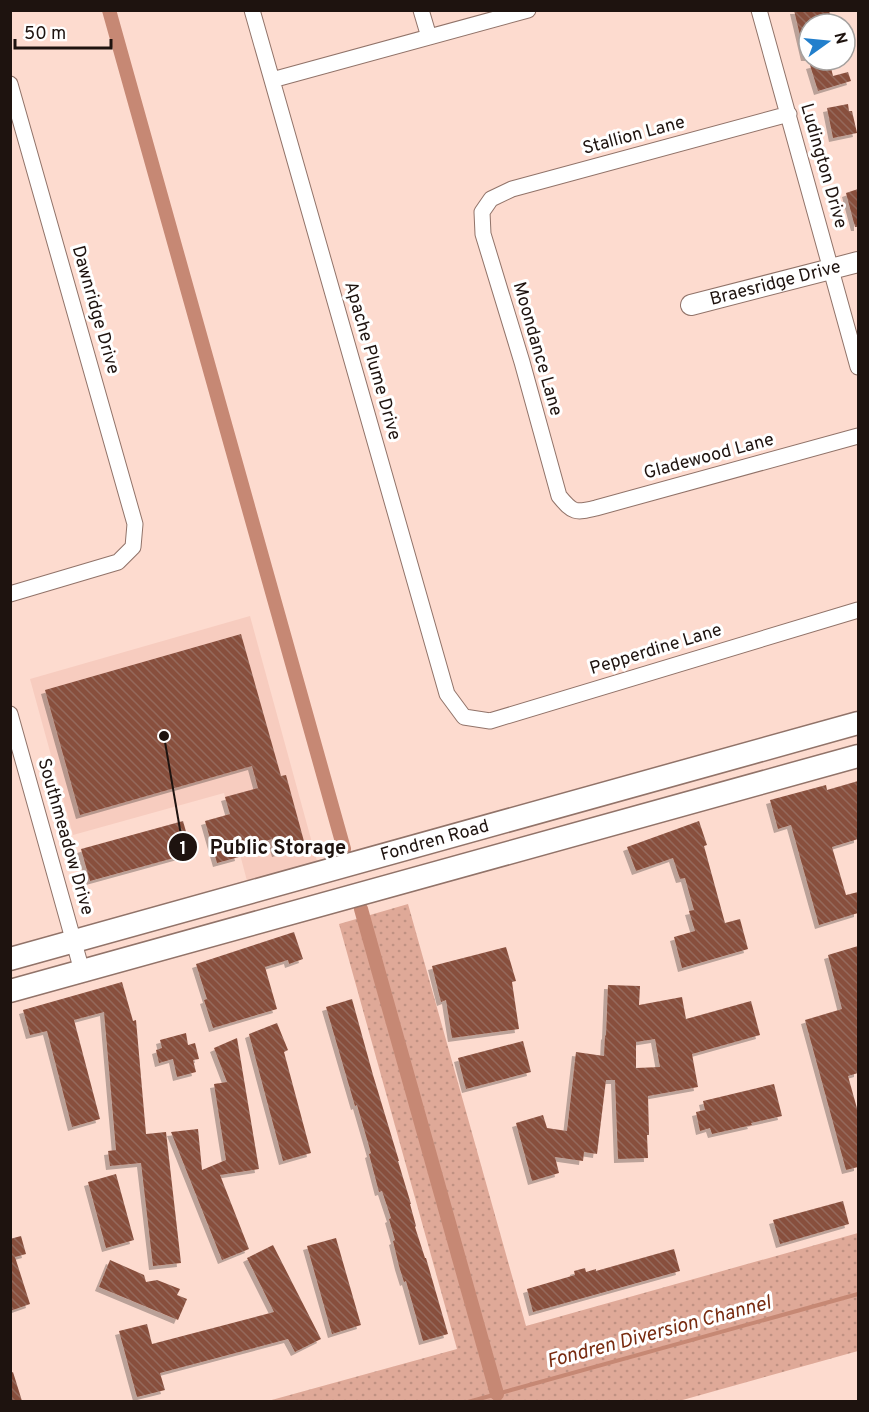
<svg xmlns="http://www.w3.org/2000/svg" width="869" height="1412" viewBox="0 0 869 1412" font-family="Overpass,sans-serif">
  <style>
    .built { fill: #f7ccbf }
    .grass { fill: url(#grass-dots) }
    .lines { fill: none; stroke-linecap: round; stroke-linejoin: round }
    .stream { stroke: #c68874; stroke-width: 4 }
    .canal { stroke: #c68874; stroke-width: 14 }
    .building { fill: url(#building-back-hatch); fill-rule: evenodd; filter: url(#shadow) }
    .minor-casing { stroke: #917369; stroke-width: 17 }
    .tertiary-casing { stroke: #917369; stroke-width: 22 }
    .secondary-casing { stroke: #917369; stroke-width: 25 }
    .minor { stroke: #fff; stroke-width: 15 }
    .tertiary { stroke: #fff; stroke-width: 20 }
    .secondary { stroke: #fff; stroke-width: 22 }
    .labels { text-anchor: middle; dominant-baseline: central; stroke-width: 6; stroke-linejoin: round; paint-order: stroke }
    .street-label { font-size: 18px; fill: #1e130f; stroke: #fff }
    .water-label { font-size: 20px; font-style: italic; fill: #782c11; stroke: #fff }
    .leader { fill: none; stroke: #1e130f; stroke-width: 2 }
    .callout-dot { fill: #1e130f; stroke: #fff; stroke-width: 2 }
    .mark-label { font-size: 18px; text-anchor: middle; font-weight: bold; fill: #fff }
    .callout-label { font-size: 20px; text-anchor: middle; font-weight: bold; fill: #1e130f; stroke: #fff; stroke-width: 6; stroke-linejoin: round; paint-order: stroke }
  </style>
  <defs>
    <pattern id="grass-dots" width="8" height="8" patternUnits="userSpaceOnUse" patternTransform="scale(1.5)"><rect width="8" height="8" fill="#dfa998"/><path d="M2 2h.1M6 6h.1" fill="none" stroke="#bf9182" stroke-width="1.8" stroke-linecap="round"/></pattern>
    <pattern id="building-back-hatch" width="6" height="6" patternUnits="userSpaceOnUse" patternTransform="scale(1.5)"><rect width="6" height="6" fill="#884f3d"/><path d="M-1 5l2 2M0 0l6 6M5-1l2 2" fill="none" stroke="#95695c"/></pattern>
    <filter id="shadow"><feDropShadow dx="-4" dy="4" stdDeviation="0" flood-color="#0004"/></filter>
  </defs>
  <rect width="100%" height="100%" fill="#fddbcf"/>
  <path class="built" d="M 250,616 L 317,861 L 247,881 L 224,793 L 73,835 L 30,679 Z"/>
  <path class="grass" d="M 408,904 L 526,1326 L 858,1233 L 858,1351 L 679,1401 L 268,1401 L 457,1349 L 339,924 Z"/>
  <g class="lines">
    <path class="stream" d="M 468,1402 L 858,1294"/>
    <path class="canal" d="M 109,10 L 344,849
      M 361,909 L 497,1394"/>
  </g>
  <path class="building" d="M 794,10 L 829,10 L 832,24 L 809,24 L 809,57 L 805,57 Z
    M 829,60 L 833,76 L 848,72 L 851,81 L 818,91 L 810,65 Z
    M 848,104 L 849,111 L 852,111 L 857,133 L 833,138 L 827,108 Z
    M 858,189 L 858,227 L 855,227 L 846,193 Z
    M 241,634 L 281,776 L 286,775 L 305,845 L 276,853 L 272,839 L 237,849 L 239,857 L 217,863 L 205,821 L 230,814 L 225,797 L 258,788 L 252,766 L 80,815 L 45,690 Z
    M 858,781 L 858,839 L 832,847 L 846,895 L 858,892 L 858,913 L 819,925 L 791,825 L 778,829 L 770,800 L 826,785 L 827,790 Z
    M 183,821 L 192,853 L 90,881 L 81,849 Z
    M 699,821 L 707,845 L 704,846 L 725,923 L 740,919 L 748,949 L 682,968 L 674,937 L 695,931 L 689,911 L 694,910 L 685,878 L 680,879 L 673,858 L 636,871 L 627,847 Z
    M 294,932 L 303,959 L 289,964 L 288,960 L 265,967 L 277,1009 L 213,1028 L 204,1000 L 207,999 L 196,964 Z
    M 858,946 L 858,1073 L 848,1076 L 858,1112 L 858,1167 L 846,1170 L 805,1020 L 842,1009 L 828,955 Z
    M 506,947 L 516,981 L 512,982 L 519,1029 L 452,1038 L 446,1000 L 441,1002 L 432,966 Z
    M 122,982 L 133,1021 L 136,1020 L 146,1134 L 166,1132 L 181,1263 L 153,1266 L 141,1163 L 110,1166 L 108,1151 L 116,1150 L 104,1012 L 74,1020 L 100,1119 L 72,1127 L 47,1031 L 30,1035 L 23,1010 Z
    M 608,985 L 640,986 L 639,1005 L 682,997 L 686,1019 L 751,1001 L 760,1035 L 692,1054 L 698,1087 L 648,1096 L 649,1135 L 647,1135 L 648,1158 L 618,1159 L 615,1080 L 606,1080 L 597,1154 L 584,1152 L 583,1161 L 555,1157 L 559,1173 L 532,1181 L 516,1123 L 543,1115 L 547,1128 L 567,1131 L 576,1052 L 604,1056 L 605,1035 L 606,1036 ZM 655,1039 L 660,1067 L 636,1068 L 636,1042 Z
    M 352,999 L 373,1075 L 399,1161 L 398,1161 L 411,1204 L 410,1204 L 416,1226 L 415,1227 L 425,1258 L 426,1258 L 448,1334 L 423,1341 L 406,1281 L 404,1282 L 399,1266 L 393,1241 L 395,1240 L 389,1219 L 391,1218 L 382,1191 L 379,1192 L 369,1154 L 371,1153 L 357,1105 L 355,1106 L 326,1007 Z
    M 277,1023 L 288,1050 L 284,1052 L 311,1153 L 283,1161 L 249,1034 Z
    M 186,1033 L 188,1045 L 195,1043 L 199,1059 L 193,1060 L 196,1072 L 177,1077 L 173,1059 L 159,1063 L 156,1050 L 162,1048 L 160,1040 Z
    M 237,1038 L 259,1169 L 220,1175 L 249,1249 L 222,1260 L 171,1132 L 198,1129 L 202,1170 L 226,1160 L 214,1084 L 227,1082 L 214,1048 Z
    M 523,1041 L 531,1072 L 466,1089 L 458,1058 Z
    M 774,1084 L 782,1116 L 751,1123 L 752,1125 L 712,1134 L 710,1128 L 700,1131 L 696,1112 L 705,1110 L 703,1101 Z
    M 116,1174 L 134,1240 L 106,1248 L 88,1182 Z
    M 843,1201 L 849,1224 L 780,1244 L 773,1220 Z
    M 21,1236 L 26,1254 L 15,1257 L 30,1304 L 10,1311 L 10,1239 Z
    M 336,1238 L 361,1325 L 332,1334 L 307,1246 Z
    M 273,1245 L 321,1339 L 295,1352 L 288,1339 L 160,1373 L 165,1390 L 137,1397 L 119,1331 L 147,1324 L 152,1344 L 274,1312 L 247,1258 Z
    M 674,1249 L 680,1271 L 533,1312 L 527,1289 L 575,1275 L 574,1271 L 585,1268 L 586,1272 L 596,1269 L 596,1271 Z
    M 110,1260 L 144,1275 L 146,1282 L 157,1280 L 180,1289 L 177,1295 L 187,1299 L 178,1320 L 99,1287 Z
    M 13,1372 L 22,1401 L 10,1401 L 10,1373 Z"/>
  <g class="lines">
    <g class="minor-casing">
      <path id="minor" d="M 252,10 L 447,694 L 464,717 L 490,721 L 858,610
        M 421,10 L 429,37
        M 759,10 L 858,367
        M 272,80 L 528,10
        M 10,84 L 135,524 L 133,547 L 118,562 L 10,594
        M 789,114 L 512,189 L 491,199 L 482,212 L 483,234 L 522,362 L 559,496 C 573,513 575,513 596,508 L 858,436
        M 10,714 L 82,971"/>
    </g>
    <g class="tertiary-casing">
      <g id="tertiary">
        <path id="s1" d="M 691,305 L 858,262"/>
      </g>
    </g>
    <g class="secondary-casing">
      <g id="secondary">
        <path id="s2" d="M 10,959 L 858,723"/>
        <path d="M 10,991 L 858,756"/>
      </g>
    </g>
    <use href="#minor" class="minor"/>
    <use href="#tertiary" class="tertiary"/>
    <use href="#secondary" class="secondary"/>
  </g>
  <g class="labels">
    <g class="street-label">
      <text transform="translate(634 136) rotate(-15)">Stallion Lane</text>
      <text transform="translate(823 166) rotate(74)">Ludington Drive</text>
      <text stroke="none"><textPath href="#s1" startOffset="87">Braesridge Drive</textPath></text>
      <text transform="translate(95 310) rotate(74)">Dawnridge Drive</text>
      <text transform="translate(537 349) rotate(74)">Moondance Lane</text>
      <text transform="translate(372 361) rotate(74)">Apache Plume Drive</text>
      <text transform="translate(709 457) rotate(-15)">Gladewood Lane</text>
      <text transform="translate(656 650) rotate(-17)">Pepperdine Lane</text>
      <text transform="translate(65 837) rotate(74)">Southmeadow Drive</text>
      <text stroke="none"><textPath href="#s2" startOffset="441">Fondren Road</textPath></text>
    </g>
    <g class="water-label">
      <text transform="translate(659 1333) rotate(-15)">Fondren Diversion Channel</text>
    </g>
  </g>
  <path class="leader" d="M164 736L183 847"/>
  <g class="callout-dot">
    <circle cx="164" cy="736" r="6"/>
    <circle cx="183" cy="847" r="15"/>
  </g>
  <g class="mark-label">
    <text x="183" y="854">1</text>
  </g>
  <g class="callout-label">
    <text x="278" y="854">Public Storage</text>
  </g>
  <rect width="869" height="1412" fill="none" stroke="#1e130f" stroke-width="24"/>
  <g transform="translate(827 42) rotate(75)"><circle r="28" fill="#ffffff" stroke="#a5a19f" stroke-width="1.5"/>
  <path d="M0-4.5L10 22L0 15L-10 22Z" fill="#227fcc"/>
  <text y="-9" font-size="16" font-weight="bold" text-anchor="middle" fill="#1e130f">N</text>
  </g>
  <path d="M15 39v9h96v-9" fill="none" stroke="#1e130f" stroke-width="3"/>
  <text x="24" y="39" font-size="18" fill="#1e130f" stroke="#ffffff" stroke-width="4.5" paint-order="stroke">50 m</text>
</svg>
